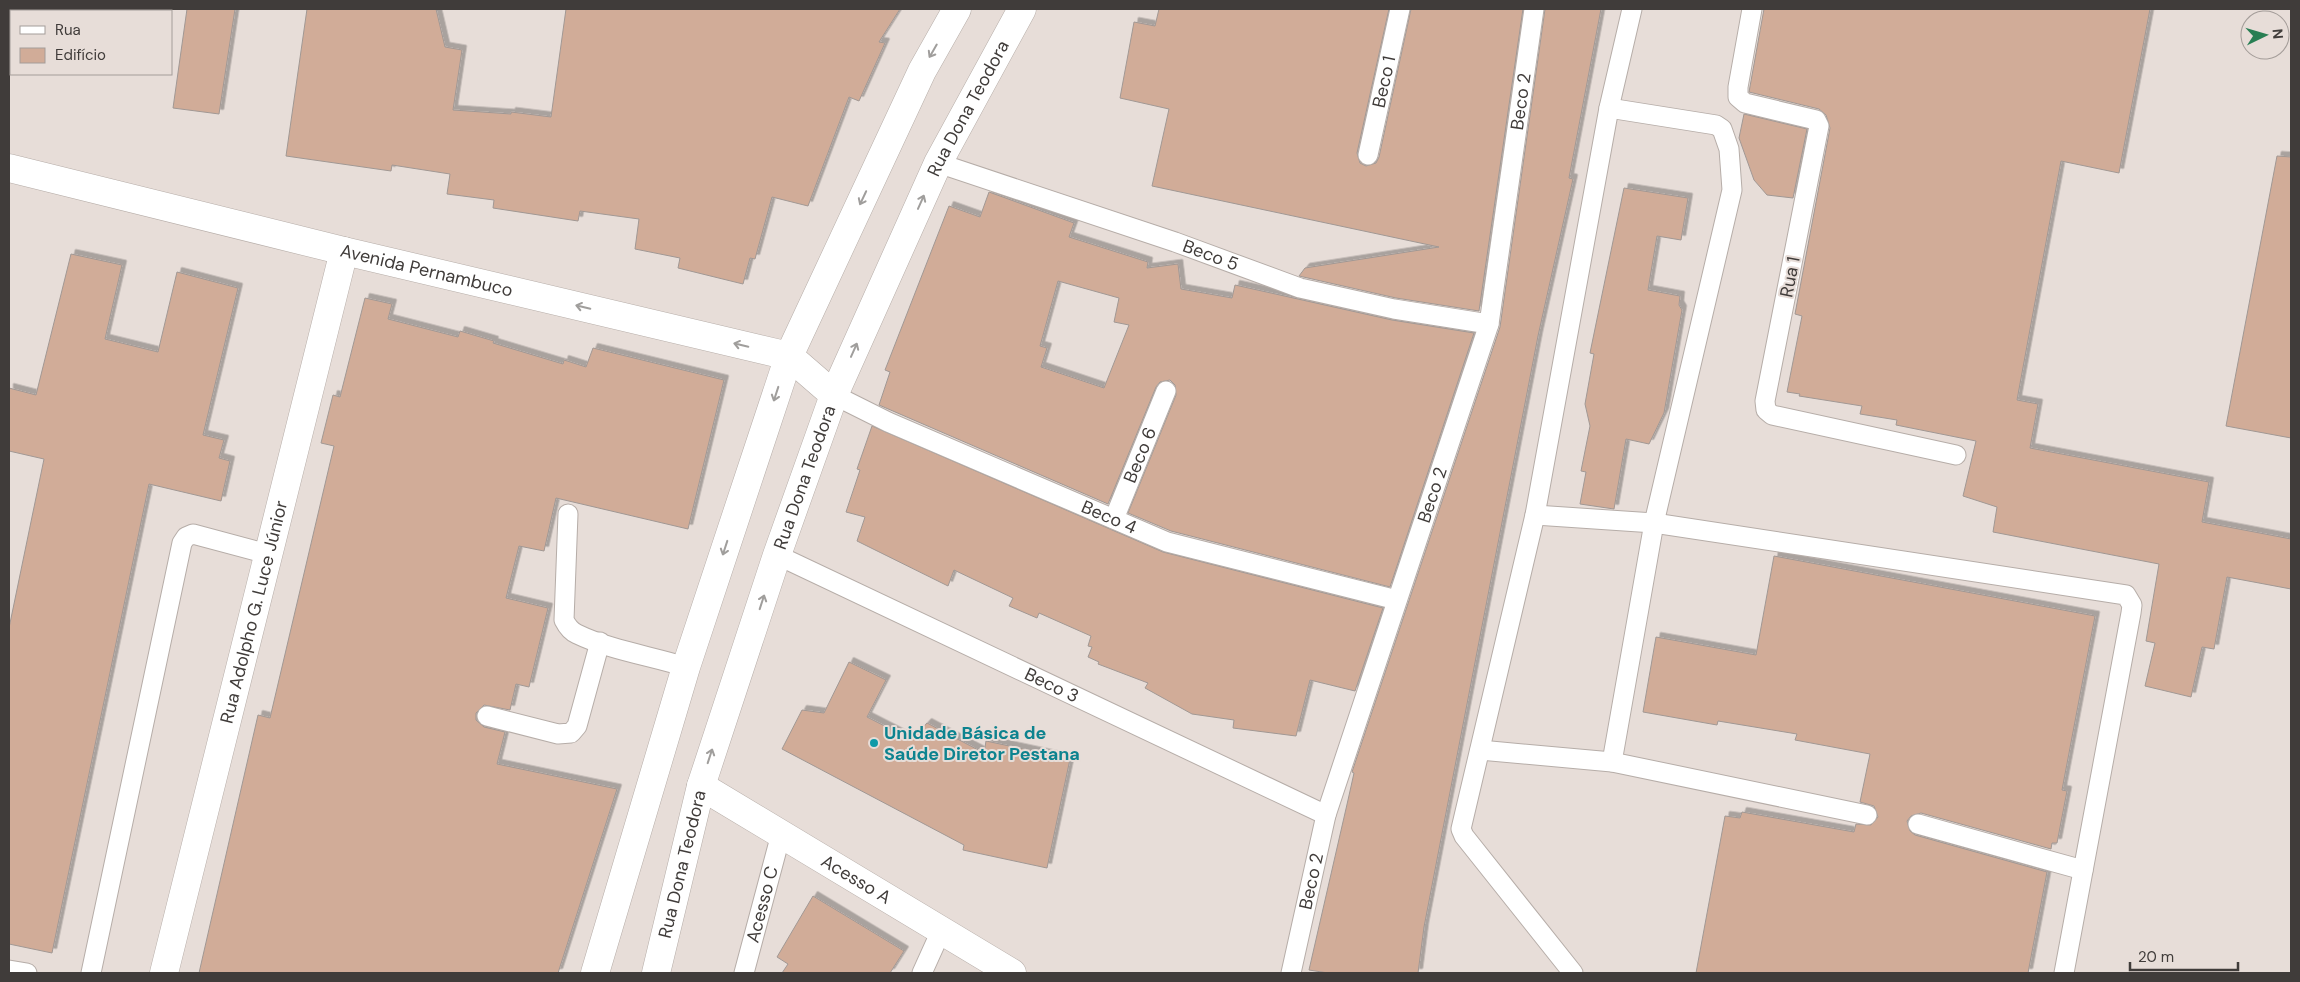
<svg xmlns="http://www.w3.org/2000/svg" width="2300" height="982" viewBox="0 0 2300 982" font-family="'DM Sans',sans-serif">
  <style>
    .building { fill: #d1ac98; stroke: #a19894; fill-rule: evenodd; filter: url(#shadow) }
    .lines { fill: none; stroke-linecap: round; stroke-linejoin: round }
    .lane-casing { stroke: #b6ada8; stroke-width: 21 }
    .street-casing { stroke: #b6ada8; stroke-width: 29 }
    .secondary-casing { stroke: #b6ada8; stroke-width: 29 }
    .lane { stroke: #fff; stroke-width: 19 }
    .street { stroke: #fff; stroke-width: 28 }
    .secondary { stroke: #fff; stroke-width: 28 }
    .oneway { stroke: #a09e9c }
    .culture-dot { fill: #0f9aa8; stroke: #e7ddd8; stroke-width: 2 }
    .labels { text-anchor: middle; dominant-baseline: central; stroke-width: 4; stroke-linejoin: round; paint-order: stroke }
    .street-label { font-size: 18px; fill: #403c3a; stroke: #e7ddd8 }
    .culture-label { font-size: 18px; font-weight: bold; fill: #0d838f; stroke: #e7ddd8; text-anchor: start }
  </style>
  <defs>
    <filter id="shadow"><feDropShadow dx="4.5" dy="-4.5" stdDeviation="0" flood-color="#0004"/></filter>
  </defs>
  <rect width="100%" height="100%" fill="#e7ddd8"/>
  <path class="building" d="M 187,9 L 235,9 L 219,114 L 173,108 Z
    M 307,9 L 436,9 L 445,47 L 462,50 L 453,110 L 511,114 L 511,112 L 551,117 L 566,9 L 900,9 L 879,42 L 885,43 L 859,101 L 849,97 L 808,206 L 772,197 L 755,259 L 750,258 L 743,284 L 678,268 L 680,258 L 635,249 L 639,219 L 580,211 L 578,221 L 493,208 L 494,200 L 447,194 L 450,174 L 392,165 L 391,171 L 286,156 Z
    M 1159,9 L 1389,9 L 1357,153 L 1360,163 L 1366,166 L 1376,163 L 1379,157 L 1411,9 L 1523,9 L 1479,311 L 1396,298 L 1299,276 L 1305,268 L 1439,247 L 1152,186 L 1169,109 L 1120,98 L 1134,22 L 1155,26 Z
    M 1545,9 L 1601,9 L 1569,178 L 1573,179 L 1538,336 L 1424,927 L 1418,973 L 1328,973 L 1309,970 L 1348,800 L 1354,773 L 1352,772 L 1500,327 Z
    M 1764,9 L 2150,9 L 2119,173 L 2061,161 L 2017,400 L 2038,404 L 2030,448 L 2209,482 L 2202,522 L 2291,539 L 2291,589 L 2227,577 L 2214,649 L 2202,647 L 2191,697 L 2145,686 L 2155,643 L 2146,641 L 2159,564 L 1993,532 L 1997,507 L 1963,496 L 1976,441 L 1896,425 L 1897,420 L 1860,414 L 1862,406 L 1799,396 L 1800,394 L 1787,392 L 1802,316 L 1795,314 L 1830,128 L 1826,115 L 1819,109 L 1749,92 Z
    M 1744,114 L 1807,129 L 1793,198 L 1767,195 L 1754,180 L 1739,138 Z
    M 2277,156 L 2291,157 L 2291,438 L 2226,426 Z
    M 1624,188 L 1688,198 L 1681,240 L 1657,236 L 1648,290 L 1680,296 L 1679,305 L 1682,310 L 1664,413 L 1649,444 L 1626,439 L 1614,509 L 1580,504 L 1586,472 L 1581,471 L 1590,426 L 1585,404 L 1594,354 L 1590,353 Z
    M 989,192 L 1074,223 L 1069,237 L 1148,262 L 1147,268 L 1178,264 L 1181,289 L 1232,298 L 1235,285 L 1392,320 L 1474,333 L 1390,587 L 1171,531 L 1128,513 L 1176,395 L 1175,385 L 1170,380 L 1160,382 L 1156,387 L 1108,504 L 879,405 L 890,372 L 885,370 L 949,206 L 980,217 ZM 1058,281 L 1119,298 L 1114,322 L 1129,325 L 1104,388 L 1041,367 L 1047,348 L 1040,346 Z
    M 71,254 L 122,265 L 105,339 L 158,352 L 177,272 L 238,288 L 203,435 L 224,440 L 219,458 L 230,461 L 221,501 L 149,484 L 52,953 L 9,944 L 9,628 L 44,459 L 9,451 L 9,388 L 36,395 Z
    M 365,298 L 392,304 L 388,319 L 458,337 L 460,331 L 494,341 L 493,343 L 563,364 L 564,360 L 586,367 L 593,348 L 724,380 L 688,529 L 556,498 L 544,551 L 519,546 L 506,598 L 548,608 L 529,687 L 516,684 L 510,710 L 484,705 L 476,713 L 476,720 L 484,727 L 505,732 L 497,764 L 617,789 L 558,973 L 199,973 L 258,715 L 270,718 L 334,446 L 321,443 L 333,395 L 340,397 Z
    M 872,426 L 1163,552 L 1383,608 L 1355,691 L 1310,680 L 1296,736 L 1233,728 L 1234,720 L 1192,714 L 1145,688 L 1148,683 L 1098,664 L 1099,662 L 1088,657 L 1092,647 L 1088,646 L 1091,636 L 1039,613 L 1037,618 L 1009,606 L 1013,598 L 954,570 L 948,586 L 857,541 L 865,517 L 846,512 L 860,470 L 857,469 Z
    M 1774,556 L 2095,616 L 2062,790 L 2067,791 L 2057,843 L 2052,843 L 2051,849 L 1921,813 L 1911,816 L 1907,821 L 1910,831 L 1915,835 L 2047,872 L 2028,973 L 1696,973 L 1725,816 L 1740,818 L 1742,812 L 1854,832 L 1856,824 L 1871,825 L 1878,817 L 1874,806 L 1860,802 L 1870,754 L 1795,740 L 1797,734 L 1718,721 L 1717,725 L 1643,712 L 1656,637 L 1756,655 Z
    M 849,662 L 886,680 L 867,717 L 912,740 L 927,723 L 984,753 L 986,741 L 1070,759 L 1047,868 L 963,850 L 964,845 L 782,749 L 802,710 L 824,713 Z
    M 813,896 L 904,951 L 890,973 L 782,973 L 788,964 L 777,957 Z"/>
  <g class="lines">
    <g class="lane-casing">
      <g id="lane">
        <path d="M 1752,9 L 1738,87 L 1738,97 L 1745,103 L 1816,120 L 1819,126 L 1765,401 L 1766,410 L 1772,415 L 1956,455"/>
        <path d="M 1609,108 L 1716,125 L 1722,129 L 1729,149 L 1732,190 L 1654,523 L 1612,762"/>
        <path id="s1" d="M 1368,155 L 1400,9"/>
        <path id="s2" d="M 938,163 L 1175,242 L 1300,288 L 1394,309 L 1489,324"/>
        <path id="s3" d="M 834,395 L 888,422 L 1167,542 L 1397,600"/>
        <path d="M 568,514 L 564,620 C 567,626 570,631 577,634 C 610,650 651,656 686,667"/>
        <path d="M 1535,515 L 1654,523 L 2126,595 L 2132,605 L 2131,613 L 2064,973"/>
        <path id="s4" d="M 1114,519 L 1166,391"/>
        <path id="s5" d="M 777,555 L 1326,815"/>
        <path d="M 487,716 L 558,734 L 571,733 L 577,726 L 600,642"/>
        <path d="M 1480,750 L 1612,762 L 1867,815"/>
        <path d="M 1918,824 L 2083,870"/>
        <path d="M 9,970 L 27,973"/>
        <path d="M 91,973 L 182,543 L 186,537 L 193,534 L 268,554"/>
        <path id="s6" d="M 744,973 L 781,834"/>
        <path d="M 922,973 L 941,931"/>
        <path id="s7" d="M 1291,973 L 1326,815 L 1489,324 L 1534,9"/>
        <path d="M 1573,973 L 1464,836 L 1461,829 L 1535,515 L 1609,108 L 1632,9"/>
      </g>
    </g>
    <g class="street-casing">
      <g id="street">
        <path id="s8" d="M 9,168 L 344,251 L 789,356 L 834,395"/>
        <path id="s9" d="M 701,786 L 1012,973"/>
        <path id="s10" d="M 164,973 L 344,251"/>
      </g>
    </g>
    <g class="secondary-casing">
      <g id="secondary">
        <path d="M 595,973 L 686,667 L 789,356 L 922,71 L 957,9"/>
        <path id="s11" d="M 656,973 L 701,786 L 777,555 L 834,395 L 938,163 L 1022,9"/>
      </g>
    </g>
    <use href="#lane" class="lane"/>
    <use href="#street" class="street"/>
    <use href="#secondary" class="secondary"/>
  </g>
  <defs><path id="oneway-shaft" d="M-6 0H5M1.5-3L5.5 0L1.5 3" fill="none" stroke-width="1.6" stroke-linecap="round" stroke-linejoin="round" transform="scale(1.25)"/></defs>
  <g class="oneway">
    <use href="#oneway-shaft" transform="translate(933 51) rotate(120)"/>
    <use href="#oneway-shaft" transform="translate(863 198) rotate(115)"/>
    <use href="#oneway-shaft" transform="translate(921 202) rotate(-66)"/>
    <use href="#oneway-shaft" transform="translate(583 307) rotate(-167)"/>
    <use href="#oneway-shaft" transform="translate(741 345) rotate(-167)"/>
    <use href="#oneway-shaft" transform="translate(854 350) rotate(-66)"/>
    <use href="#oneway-shaft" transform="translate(776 394) rotate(108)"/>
    <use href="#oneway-shaft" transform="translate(725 548) rotate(108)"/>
    <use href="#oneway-shaft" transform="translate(762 602) rotate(-72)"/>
    <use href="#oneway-shaft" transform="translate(710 756) rotate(-72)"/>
  </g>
  <circle class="culture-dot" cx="874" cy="743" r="5"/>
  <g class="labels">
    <g class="street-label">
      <text stroke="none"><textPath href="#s1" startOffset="75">Beco 1</textPath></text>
      <text stroke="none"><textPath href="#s7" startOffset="904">Beco 2</textPath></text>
      <text stroke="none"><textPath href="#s11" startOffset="922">Rua Dona Teodora</textPath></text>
      <text stroke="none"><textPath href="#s2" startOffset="288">Beco 5</textPath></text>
      <text stroke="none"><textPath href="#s8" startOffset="430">Avenida Pernambuco</textPath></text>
      <text transform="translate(1790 277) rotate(-79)">Rua 1</text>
      <text stroke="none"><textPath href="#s4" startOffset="69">Beco 6</textPath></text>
      <text stroke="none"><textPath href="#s11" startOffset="518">Rua Dona Teodora</textPath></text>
      <text stroke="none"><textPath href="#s7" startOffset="499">Beco 2</textPath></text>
      <text stroke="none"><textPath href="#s3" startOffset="301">Beco 4</textPath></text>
      <text stroke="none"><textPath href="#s10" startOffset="372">Rua Adolpho G. Luce Júnior</textPath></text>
      <text stroke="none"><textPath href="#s5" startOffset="304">Beco 3</textPath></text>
      <text stroke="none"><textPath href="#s11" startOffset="112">Rua Dona Teodora</textPath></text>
      <text stroke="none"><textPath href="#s9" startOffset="181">Acesso A</textPath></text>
      <text stroke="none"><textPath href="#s7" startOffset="94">Beco 2</textPath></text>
      <text stroke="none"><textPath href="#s6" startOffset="71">Acesso C</textPath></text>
    </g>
    <g class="culture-label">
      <text x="884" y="733">Unidade Básica de<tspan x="884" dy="21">Saúde Diretor Pestana</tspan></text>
    </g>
  </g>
  <rect width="2300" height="982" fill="none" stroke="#403c3a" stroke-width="20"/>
  <rect x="10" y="10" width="162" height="65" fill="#e7ddd8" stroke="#a49d99"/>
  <rect x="20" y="26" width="25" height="8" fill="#ffffff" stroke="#a49d99"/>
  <text x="55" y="35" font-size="15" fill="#403c3a">Rua</text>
  <rect x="20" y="48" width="25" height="15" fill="#d1ac98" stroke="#a49d99"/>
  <text x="55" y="60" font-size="15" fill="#403c3a">Edifício</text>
  <g transform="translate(2265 35) rotate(85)"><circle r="24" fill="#e7ddd8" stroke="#a49d99"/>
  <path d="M0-4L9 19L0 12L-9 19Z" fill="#287f53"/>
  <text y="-8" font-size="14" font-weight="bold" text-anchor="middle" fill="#403c3a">N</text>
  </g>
  <path d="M2130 962v8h108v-8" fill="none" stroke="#403c3a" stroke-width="2.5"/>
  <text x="2138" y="962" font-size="15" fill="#403c3a" stroke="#e7ddd8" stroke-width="4" paint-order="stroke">20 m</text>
</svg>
